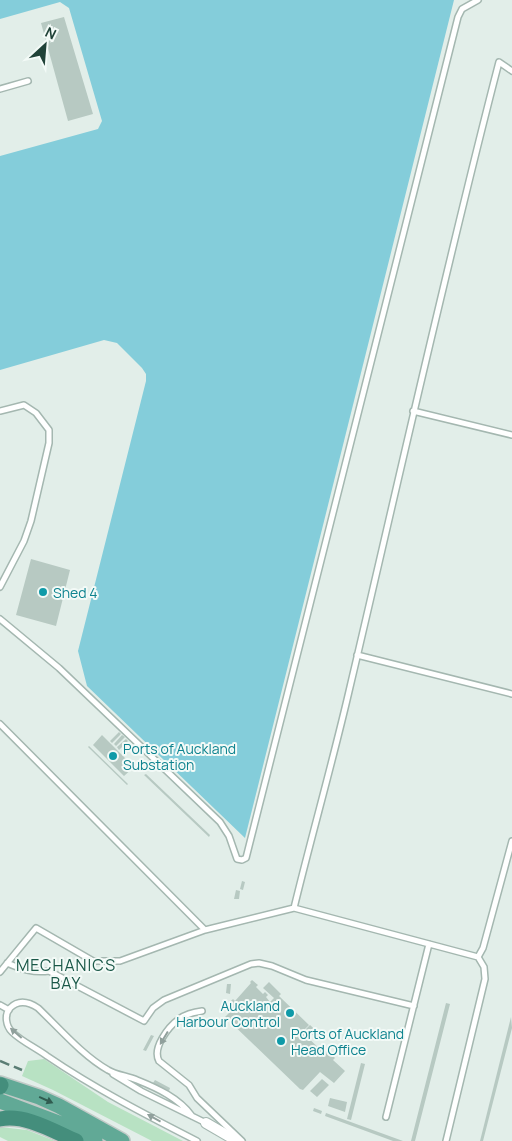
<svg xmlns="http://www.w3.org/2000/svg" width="512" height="1141" viewBox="0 0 512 1141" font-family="Manrope,sans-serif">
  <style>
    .green { fill: #b8e2c3 }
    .water { fill: #84cdda }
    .building { fill: #b7c9c2 }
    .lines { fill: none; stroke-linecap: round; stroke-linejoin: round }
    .service-casing { stroke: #a4b7b0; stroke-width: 8 }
    .minor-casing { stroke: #a4b7b0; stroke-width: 12 }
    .primary-casing { stroke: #c1cac7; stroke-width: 18 }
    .trunk-casing { stroke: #c1cac7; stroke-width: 18 }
    .service { stroke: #fff; stroke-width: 5 }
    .minor { stroke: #fff; stroke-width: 10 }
    .primary { stroke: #61a996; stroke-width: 15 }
    .trunk { stroke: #448e7c; stroke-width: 15 }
    .rail { stroke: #5a7d74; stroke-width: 2.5; stroke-dasharray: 10 5; stroke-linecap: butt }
    .oneway { fill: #90a09c }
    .oneway2 { fill: #305c50 }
    .culture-dot { fill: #0f9aa8; stroke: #f3faf7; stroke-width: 2 }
    .labels { text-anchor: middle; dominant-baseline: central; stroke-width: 4; stroke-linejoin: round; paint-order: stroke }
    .culture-label { font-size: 14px; fill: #0d838f; stroke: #f3faf7; text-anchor: start }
    .quarter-label { font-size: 16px; letter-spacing: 1px; fill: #195747; stroke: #f3faf7 }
  </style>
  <rect width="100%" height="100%" fill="#e2eee9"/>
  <path class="green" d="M 44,1059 L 108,1102 L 183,1141 L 152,1141 L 53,1090 L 22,1076 L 28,1061 Z
    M 0,1127 L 27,1130 L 55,1141 L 8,1141 L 0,1137 Z"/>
  <path class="water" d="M 0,0 L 454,0 L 245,838 L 87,686 L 78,651 L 146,381 L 146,374 L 142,368 L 117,343 L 104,340 L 0,370 L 0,156 L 98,129 L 102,121 L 69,8 L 60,2 L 0,19 Z"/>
  <path class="building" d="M 64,17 L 93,114 L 68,121 L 41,23 Z
    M 31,559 L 70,570 L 56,626 L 16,615 Z
    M 119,732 L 121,734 L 112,743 L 110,741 Z
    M 102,735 L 134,767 L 124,776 L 93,745 Z
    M 122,735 L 125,737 L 116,746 L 114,744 Z
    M 126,739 L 128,741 L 119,750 L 117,747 Z
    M 89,746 L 128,784 L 127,785 L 88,747 Z
    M 146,774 L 210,835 L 209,837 L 144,775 Z
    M 242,881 L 245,882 L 243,890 L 240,889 Z
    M 236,890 L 240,891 L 239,899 L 234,899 Z
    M 252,980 L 258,985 L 256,987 L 263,994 L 265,992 L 268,995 L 266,997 L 270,1002 L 274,998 L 263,988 L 269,982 L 281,994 L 279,996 L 309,1025 L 302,1032 L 324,1053 L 327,1050 L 335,1058 L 333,1060 L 345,1071 L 334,1083 L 320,1072 L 303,1090 L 300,1089 L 225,1017 L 229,1013 L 226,1010 L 232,1003 L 231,1001 L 233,999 L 235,1001 L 251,983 L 250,982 Z
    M 227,984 L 231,984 L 230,994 L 226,993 Z
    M 446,1003 L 450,1004 L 415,1141 L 411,1141 Z
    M 511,1017 L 512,1028 L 483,1141 L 480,1141 Z
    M 310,1025 L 322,1036 L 318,1040 L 306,1029 Z
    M 151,1035 L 154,1036 L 146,1051 L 143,1050 Z
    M 361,1063 L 365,1064 L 351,1120 L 347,1119 Z
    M 322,1079 L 329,1085 L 317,1097 L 310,1091 Z
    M 155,1080 L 170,1088 L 169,1091 L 153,1083 Z
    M 330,1098 L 347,1102 L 345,1112 L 328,1106 Z
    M 314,1108 L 322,1111 L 321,1114 L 313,1111 Z
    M 326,1113 L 403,1141 L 393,1141 L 325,1116 Z"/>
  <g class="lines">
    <g class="service-casing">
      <path id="service" d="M 0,89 L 28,81
        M 0,411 L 24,405 L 36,413 L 49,430 L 49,443 L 31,521 L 24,541 L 0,587
        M 413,411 L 512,435
        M 0,619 L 59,668 L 220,822 L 229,836 L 237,859 L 242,860 L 246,858 L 458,17 L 462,9 L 478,0
        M 357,655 L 512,694
        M 0,724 L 205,930 L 294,908 L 478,957 L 483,948 L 512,841
        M 294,908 C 312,834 333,761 350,687 C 399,479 445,270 499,62 L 512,71
        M 7,963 C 21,969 33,973 49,971 L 144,1021 L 153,1008 L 164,1000 L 251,964 L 259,963 L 272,966 L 306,980 L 414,1006
        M 0,972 L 36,928 L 93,961 L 120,961 L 205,930
        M 0,1005 L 9,1010
        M 202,1011 C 193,1012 186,1014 179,1019 C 168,1027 152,1048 159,1061 L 189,1085 L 197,1098 L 242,1141
        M 113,1074 L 141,1091 L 206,1123
        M 192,1116 C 179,1098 157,1088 137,1080 C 128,1076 116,1075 108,1070 C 83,1056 59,1028 38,1008 C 29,1002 19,999 10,1008 C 4,1015 6,1026 12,1032 C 21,1041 36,1048 47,1056 C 94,1088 146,1115 197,1141
        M 386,1117 L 429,944
        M 446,1141 L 485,979 L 484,967 L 478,957"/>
    </g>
    <g class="minor-casing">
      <path id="minor" d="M 206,1123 L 237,1141"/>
    </g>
    <g class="primary-casing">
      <path id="primary" d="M 0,1084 L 39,1097 L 59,1106 L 122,1141
        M 0,1101 L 64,1125 L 95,1141"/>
    </g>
    <g class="trunk-casing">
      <path id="trunk" d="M 0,1087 L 1,1085
        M 0,1119 C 26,1114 53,1131 76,1141"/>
    </g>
    <use href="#service" class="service"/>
    <use href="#minor" class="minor"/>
    <use href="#primary" class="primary"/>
    <use href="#trunk" class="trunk"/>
    <path class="rail" d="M 0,1061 L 22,1070"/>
  </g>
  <defs><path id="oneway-solid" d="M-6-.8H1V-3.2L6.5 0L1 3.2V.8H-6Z" transform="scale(1.25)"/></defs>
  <g class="oneway">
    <use href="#oneway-solid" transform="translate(16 1033) rotate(-139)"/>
    <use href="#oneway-solid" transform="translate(164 1038) rotate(121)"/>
    <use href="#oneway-solid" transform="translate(154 1118) rotate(-151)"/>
  </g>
  <use class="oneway2" href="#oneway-solid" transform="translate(46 1100) rotate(24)"/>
  <g class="culture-dot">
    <circle cx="43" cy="592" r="5"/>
    <circle cx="113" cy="756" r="5"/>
    <circle cx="290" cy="1013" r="5"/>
    <circle cx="281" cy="1041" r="5"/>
  </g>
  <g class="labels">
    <g class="culture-label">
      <text x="53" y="592">Shed 4</text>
      <text x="123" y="748">Ports of Auckland<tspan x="123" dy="16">Substation</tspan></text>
      <text x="280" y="1005" text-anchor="end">Auckland<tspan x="280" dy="16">Harbour Control</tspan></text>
      <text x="291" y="1033">Ports of Auckland<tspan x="291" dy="16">Head Office</tspan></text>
    </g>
    <g class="quarter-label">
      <text x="66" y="965">MECHANICS<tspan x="66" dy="18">BAY</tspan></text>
    </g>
  </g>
  <g transform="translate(45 45) rotate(26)" stroke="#f3faf7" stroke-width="4" paint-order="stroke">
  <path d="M0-4L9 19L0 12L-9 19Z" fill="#204238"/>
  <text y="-8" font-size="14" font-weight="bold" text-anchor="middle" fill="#204238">N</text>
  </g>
</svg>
